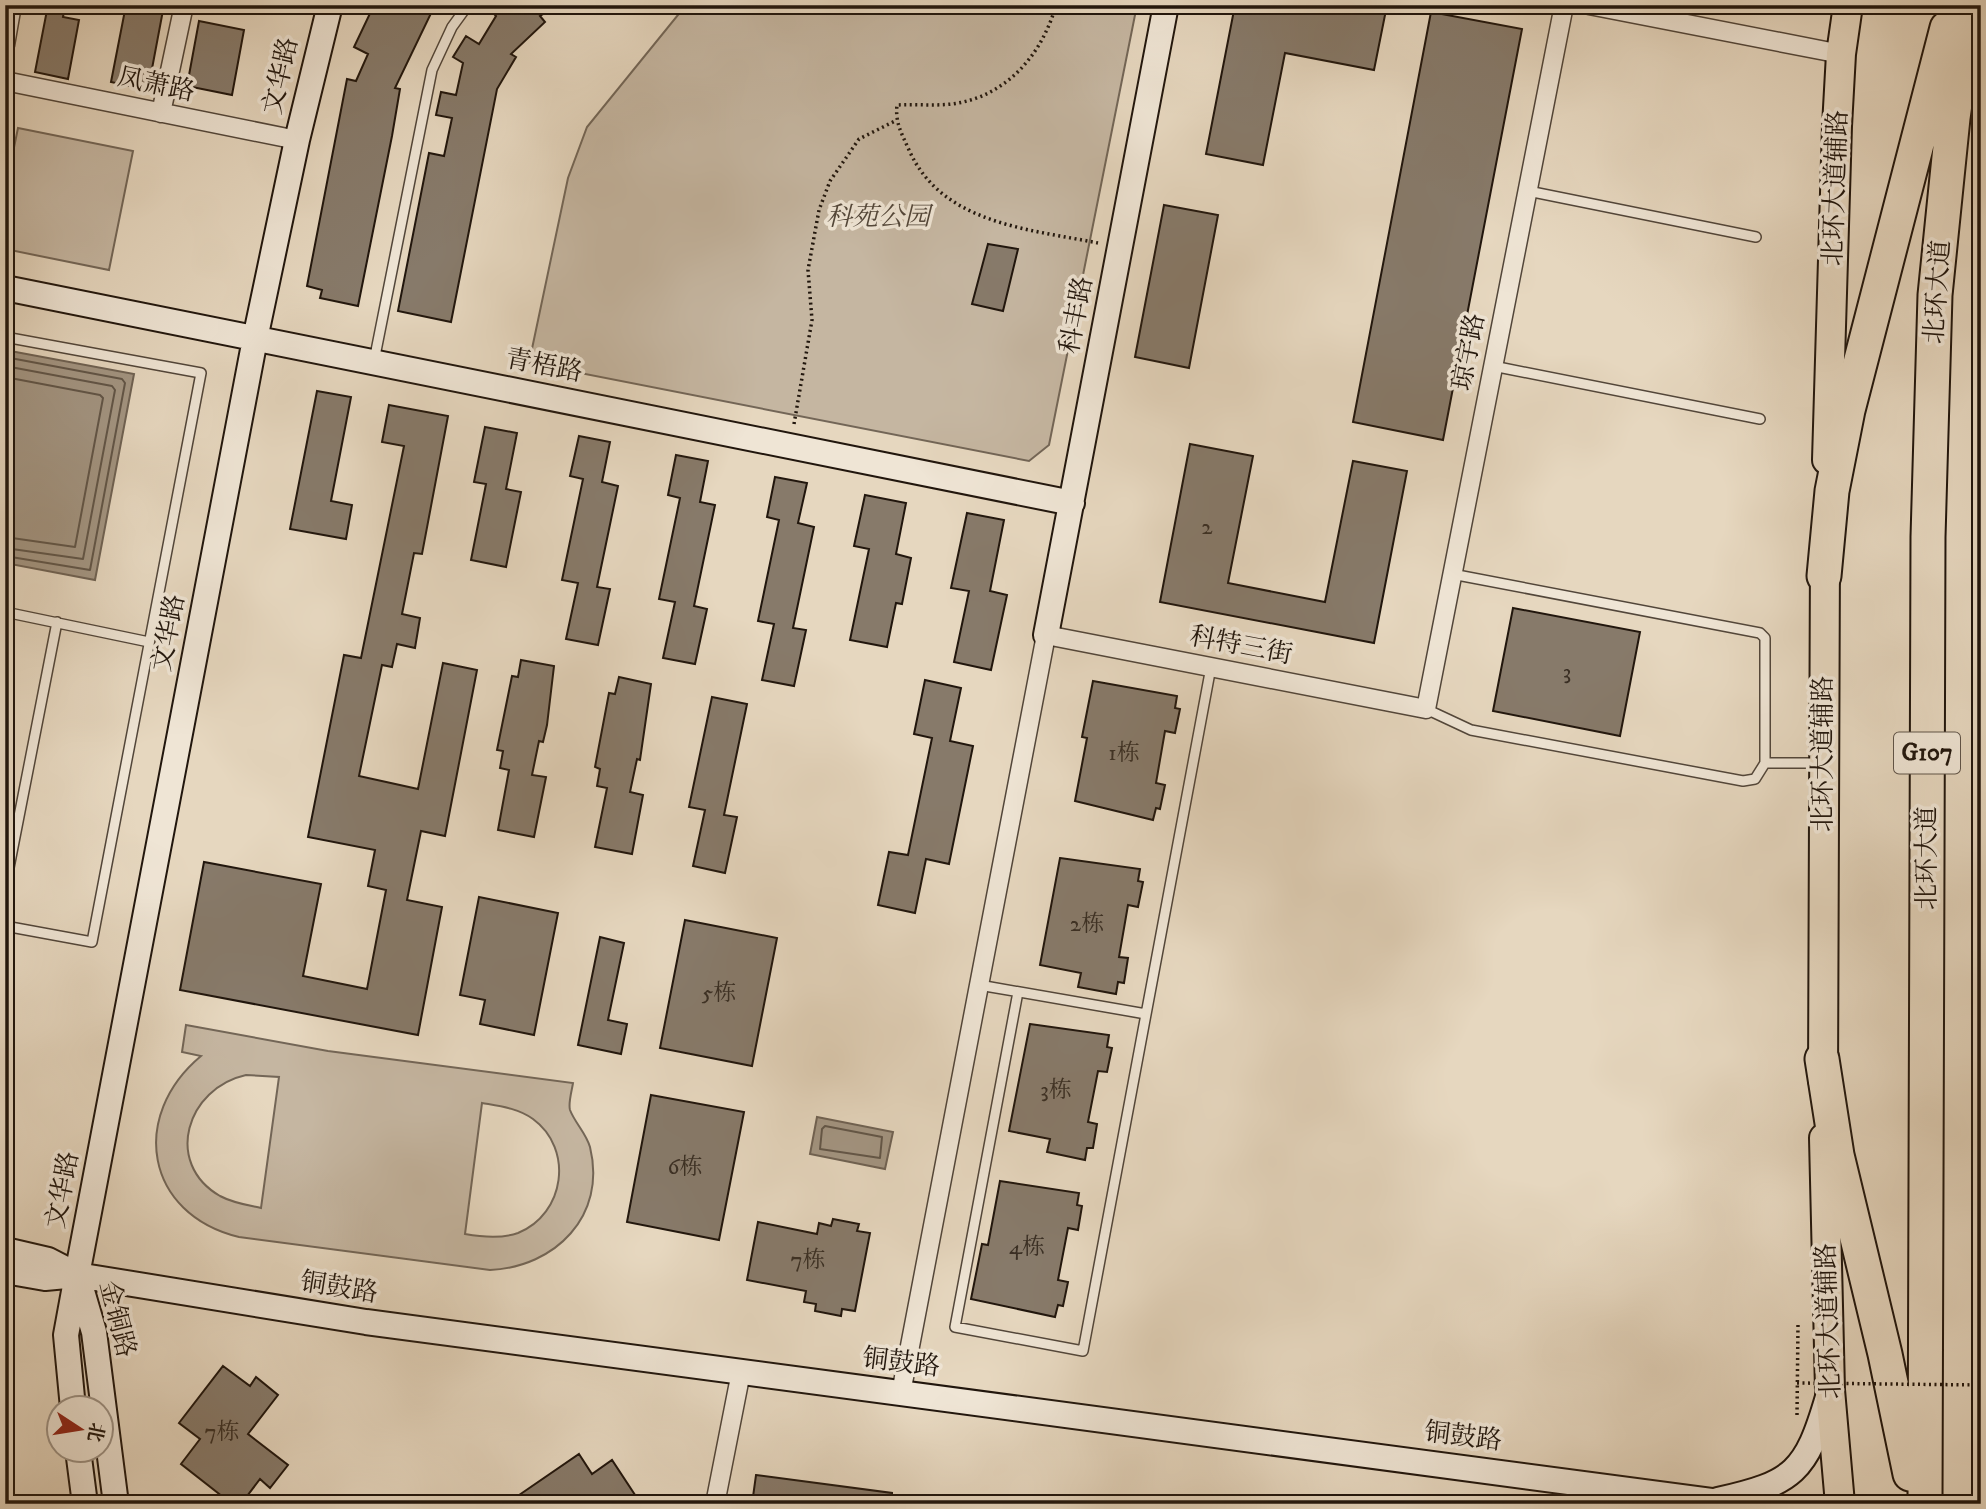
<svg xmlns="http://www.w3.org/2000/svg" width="1986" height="1509" viewBox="0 0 1986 1509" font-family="'IM FELL DW Pica','Noto Serif SC',serif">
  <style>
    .green { fill: #c5b6a1; stroke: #736657; stroke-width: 2; fill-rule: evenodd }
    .water { fill: #a39582; stroke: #6f6253; stroke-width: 2 }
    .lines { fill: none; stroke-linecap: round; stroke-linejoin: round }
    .shore { stroke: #625648; stroke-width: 2 }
    .building { fill: #877a6a; stroke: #21160d; stroke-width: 2 }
    .lane-casing { stroke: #52463a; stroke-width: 12 }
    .street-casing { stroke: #52463a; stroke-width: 21 }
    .secondary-casing { stroke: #21160d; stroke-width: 28 }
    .primary-casing { stroke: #21160d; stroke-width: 32 }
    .highway-casing { stroke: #21160d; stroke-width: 37 }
    .path { stroke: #21160d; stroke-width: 3.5; stroke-dasharray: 2 3.5; stroke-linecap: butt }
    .lane { stroke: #efe5d5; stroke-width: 9 }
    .street { stroke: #efe5d5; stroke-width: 18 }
    .secondary { stroke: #efe5d5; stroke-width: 24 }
    .primary { stroke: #e6d7bf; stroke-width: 28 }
    .highway { stroke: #e6d7bf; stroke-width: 33 }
    .path-bridge { stroke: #21160d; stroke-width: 3.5; stroke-dasharray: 2 3.5; stroke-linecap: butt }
    .labels { text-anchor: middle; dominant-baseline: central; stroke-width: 7; stroke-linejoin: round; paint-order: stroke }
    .number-label { font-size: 23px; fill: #3a2f24 }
    .shield { fill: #efe5d5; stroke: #5f5449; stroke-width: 2 }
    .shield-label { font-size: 24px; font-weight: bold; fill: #21160d }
    .street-label { font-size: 26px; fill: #21160d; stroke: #efe5d5 }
    .park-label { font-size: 26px; font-style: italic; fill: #524639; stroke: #efe5d5 }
  </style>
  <rect width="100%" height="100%" fill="#e6d7bf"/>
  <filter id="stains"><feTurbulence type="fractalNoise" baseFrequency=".00286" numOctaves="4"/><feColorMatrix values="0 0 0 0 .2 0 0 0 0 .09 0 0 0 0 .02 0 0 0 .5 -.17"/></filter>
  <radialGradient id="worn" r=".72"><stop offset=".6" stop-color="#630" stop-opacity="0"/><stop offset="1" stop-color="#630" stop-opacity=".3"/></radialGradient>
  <path class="green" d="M 686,5 L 1137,5 L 1049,445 L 1029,461 L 529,363 L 568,178 L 587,127 Z
    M 18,128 L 133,151 L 109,270 L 5,249 L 5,191 Z
    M 186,1025 L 328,1051 L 573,1083 C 572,1090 568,1103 570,1110 C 575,1123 586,1133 590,1147 C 607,1216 555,1267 490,1270 L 239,1237 C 145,1214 129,1116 201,1056 L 182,1052 ZM 246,1075 L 279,1077 L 261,1208 C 247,1205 233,1203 220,1196 C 163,1163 187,1088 246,1075 ZM 482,1103 C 499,1106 518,1108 533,1119 C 574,1149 565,1214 518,1233 C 501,1239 482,1237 465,1234 Z"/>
  <path class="water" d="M 5,350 L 134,374 L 95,580 L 5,563 Z
    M 817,1117 L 893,1132 L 885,1169 L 810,1154 Z"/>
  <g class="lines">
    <path class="shore" d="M 5,357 L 122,379 L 125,383 L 90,570 L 5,556
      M 5,366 L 112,386 L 115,390 L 83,559 L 5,548
      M 5,377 L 100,395 L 103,398 L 75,547 L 5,537
      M 825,1126 L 882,1137 L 880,1158 L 820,1149 L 822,1129 Z"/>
  </g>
  <path class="building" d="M 48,5 L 65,5 L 63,17 L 79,20 L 68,79 L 35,72 Z
    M 126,5 L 164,5 L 148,90 L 111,82 Z
    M 374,5 L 435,5 L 395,88 L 400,89 L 392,136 L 358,306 L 320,298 L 322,290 L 307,286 L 347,79 L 356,81 L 368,54 L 354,47 Z
    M 486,5 L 558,5 L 540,16 L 545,22 L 511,54 L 516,57 L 497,89 L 451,322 L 398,311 L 429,153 L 444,156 L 452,118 L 436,115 L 441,92 L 456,95 L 463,63 L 453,57 L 466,36 L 479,44 L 496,16 Z
    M 1235,5 L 1387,5 L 1374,70 L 1285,53 L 1263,165 L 1206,154 Z
    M 1431,12 L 1522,29 L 1443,440 L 1353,422 Z
    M 199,21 L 244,30 L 232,95 L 187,86 Z
    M 1164,205 L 1218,215 L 1189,368 L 1135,357 Z
    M 988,244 L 1018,249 L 1003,311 L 972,304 Z
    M 317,391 L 351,397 L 331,501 L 352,505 L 346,539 L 290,529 Z
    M 389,405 L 448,416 L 422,554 L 414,553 L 402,614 L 420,618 L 415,648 L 397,644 L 392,667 L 382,665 L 359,776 L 418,789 L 443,663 L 477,670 L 445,836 L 421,831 L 407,900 L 442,907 L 418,1035 L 180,990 L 204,862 L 321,884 L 303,976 L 367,989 L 386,890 L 368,886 L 375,850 L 308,837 L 344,655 L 361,658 L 404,446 L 382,442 Z
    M 485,427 L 517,433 L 506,489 L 521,492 L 506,567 L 471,560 L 486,484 L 474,482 Z
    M 579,436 L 610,442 L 602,482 L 618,486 L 597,587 L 610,589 L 598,645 L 566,639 L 578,583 L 562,580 L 583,479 L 570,476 Z
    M 1190,444 L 1253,456 L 1228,583 L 1325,602 L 1353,461 L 1407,471 L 1374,643 L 1160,602 Z
    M 676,455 L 708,461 L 700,502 L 715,505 L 694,606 L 707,609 L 695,664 L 663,658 L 675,602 L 659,599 L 680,498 L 668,495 Z
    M 775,477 L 807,483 L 798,523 L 814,527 L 793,628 L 806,630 L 794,686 L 762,680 L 774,624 L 758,621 L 779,520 L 767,517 Z
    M 865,495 L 906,503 L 896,554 L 911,558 L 902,604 L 896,603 L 887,647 L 850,640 L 869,549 L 854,546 Z
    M 967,513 L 1004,520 L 990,591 L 1007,595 L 991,670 L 954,662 L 969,591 L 951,588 Z
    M 1513,608 L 1640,632 L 1620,736 L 1493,711 Z
    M 521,660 L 554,666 L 547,725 L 543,742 L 539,741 L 532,775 L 546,777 L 534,837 L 498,830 L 509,770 L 500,768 L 503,751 L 497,750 L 512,676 L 518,677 Z
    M 619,677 L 651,684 L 640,760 L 637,759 L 630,792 L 643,795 L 632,854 L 595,847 L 607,788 L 597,786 L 600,769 L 595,767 L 609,693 L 615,694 Z
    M 925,680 L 961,688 L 950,741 L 973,746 L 949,864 L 926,859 L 915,913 L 878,905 L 889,852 L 908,855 L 932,738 L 914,734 Z
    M 1093,681 L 1177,696 L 1175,708 L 1180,709 L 1175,733 L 1165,731 L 1156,783 L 1165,785 L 1160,809 L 1156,808 L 1153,820 L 1075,801 L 1087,738 L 1082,737 Z
    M 712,697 L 747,704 L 724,815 L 737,817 L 725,873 L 693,866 L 705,810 L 689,807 Z
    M 1060,858 L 1140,869 L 1138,881 L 1143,882 L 1138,907 L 1128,905 L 1119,957 L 1128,958 L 1124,983 L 1118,982 L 1116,994 L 1078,987 L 1081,973 L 1040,965 Z
    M 479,897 L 558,913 L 534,1035 L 480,1024 L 485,1000 L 460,995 Z
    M 685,920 L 777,938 L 752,1066 L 660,1048 Z
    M 600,937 L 624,943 L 608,1020 L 627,1024 L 621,1054 L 578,1045 Z
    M 1030,1024 L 1109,1035 L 1107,1047 L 1112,1048 L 1107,1072 L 1098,1071 L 1088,1122 L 1097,1124 L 1093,1148 L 1087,1148 L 1085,1160 L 1047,1152 L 1050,1139 L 1009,1131 Z
    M 651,1095 L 744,1112 L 719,1240 L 627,1222 Z
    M 1000,1181 L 1079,1193 L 1077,1205 L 1082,1206 L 1078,1230 L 1068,1228 L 1058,1280 L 1068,1282 L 1063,1306 L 1058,1305 L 1055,1317 L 971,1299 L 982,1244 L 988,1245 Z
    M 833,1219 L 859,1224 L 857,1231 L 870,1233 L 855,1311 L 842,1309 L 841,1316 L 815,1311 L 816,1304 L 804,1302 L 806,1291 L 747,1280 L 758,1222 L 817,1234 L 819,1223 L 831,1226 Z
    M 223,1366 L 250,1386 L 256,1377 L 278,1395 L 248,1434 L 288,1465 L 270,1488 L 260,1479 L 241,1504 L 232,1504 L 181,1464 L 200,1439 L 179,1423 Z
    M 579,1454 L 592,1474 L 612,1460 L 641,1504 L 506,1504 Z
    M 756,1475 L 892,1493 L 892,1504 L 752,1504 Z"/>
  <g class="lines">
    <g class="lane-casing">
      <path id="lane" d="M 1528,191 L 1756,237
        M 5,337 L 201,373 L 92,942 L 5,926
        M 374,361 L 432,70 L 452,27 L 468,5
        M 1493,366 L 1760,419
        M 5,612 L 149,642
        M 1426,709 L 1471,730 L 1743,781 L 1755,779 L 1765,763 L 1765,638 L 1760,633 L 1452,574
        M 1765,763 L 1820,763
        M 5,888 L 57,622
        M 979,985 L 1146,1014
        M 1018,992 L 955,1327 L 1083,1351 L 1211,667"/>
    </g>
    <g class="street-casing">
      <path id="street" d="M 1589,5 L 1841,54
        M 5,45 L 12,5
        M 5,81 L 297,140
        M 161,113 L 184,5
        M 901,1393 L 1046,635 L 1426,709 L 1564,5
        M 715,1504 L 741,1372"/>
    </g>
    <g class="secondary-casing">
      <path id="secondary" d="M 5,288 L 1072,503
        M 1046,635 L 1166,5
        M 5,1250 L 48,1260 L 77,1275
        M 5,1271 L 45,1278 L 77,1275 L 366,1322 L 1734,1504
        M 79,1281 L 94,1332 L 116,1504
        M 73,1408 L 66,1335 L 77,1275 L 255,339 L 297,140 L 330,5
        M 78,1450 L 85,1504
        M 1718,1500 C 1794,1483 1806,1472 1828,1397"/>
    </g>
    <g class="primary-casing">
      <path id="primary" d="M 1827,460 L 1837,126 L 1841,54 L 1848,5
        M 1823,1080 L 1825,553
        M 1824,1138 L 1830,1390 L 1840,1504"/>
    </g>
    <g class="highway-casing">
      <path id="highway" d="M 1824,576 L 1832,491 L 1848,410 L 1947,28
        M 1822,1059 L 1837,1155 L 1885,1354 L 1910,1474
        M 1925,1504 L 1928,537 L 1935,295 L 1953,118 L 1969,5"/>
    </g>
    <path class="path" d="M 1056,5 C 1042,55 1006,97 952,104 C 934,106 915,104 897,105 C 895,123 902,134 909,150 C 942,224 1028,229 1098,243
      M 794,424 L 812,320 L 808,270 L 819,210 L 830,181 L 859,139 L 895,121
      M 1797,1415 L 1798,1325"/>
    <use href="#lane" class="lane"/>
    <use href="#street" class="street"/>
    <use href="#secondary" class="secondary"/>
    <use href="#primary" class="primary"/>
    <use href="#highway" class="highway"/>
    <path class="path-bridge" d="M 1797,1383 L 1981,1385"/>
  </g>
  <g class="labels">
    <g class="number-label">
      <text x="1207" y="527">2</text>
      <text x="1567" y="672">3</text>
      <text x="1124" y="753">1栋</text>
      <text x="1087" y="924">2栋</text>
      <text x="719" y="993">5栋</text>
      <text x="1056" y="1090">3栋</text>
      <text x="685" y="1167">6栋</text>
      <text x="1027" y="1247">4栋</text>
      <text x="808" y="1260">7栋</text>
      <text x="222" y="1432">7栋</text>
    </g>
    <rect class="shield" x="1894" y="732.5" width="66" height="41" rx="5"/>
    <g class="shield-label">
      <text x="1927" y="753">G107</text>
    </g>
    <g class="street-label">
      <text transform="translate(281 76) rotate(-77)">文华路</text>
      <text transform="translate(156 85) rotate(12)">凤萧路</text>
      <text transform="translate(1836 188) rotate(-88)">北环大道辅路</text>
      <text transform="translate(1938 292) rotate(-86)">北环大道</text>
      <text transform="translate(1077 315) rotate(-79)">科丰路</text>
      <text transform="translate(1469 352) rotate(-79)">琼宇路</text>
      <text transform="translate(544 366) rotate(11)">青梧路</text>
      <text transform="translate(169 633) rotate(-79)">文华路</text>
      <text transform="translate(1241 646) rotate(11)">科特三街</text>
      <text transform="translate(1823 754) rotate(-90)">北环大道辅路</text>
      <text transform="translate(1927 858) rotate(-90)">北环大道</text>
      <text transform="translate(63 1190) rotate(-79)">文华路</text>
      <text transform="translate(339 1288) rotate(9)">铜鼓路</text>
      <text transform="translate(117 1319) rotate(76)">金铜路</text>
      <text transform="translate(1829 1321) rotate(-92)">北环大道辅路</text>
      <text transform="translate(901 1363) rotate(7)">铜鼓路</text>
      <text transform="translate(1463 1437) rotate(7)">铜鼓路</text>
    </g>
    <g class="park-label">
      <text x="878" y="217">科苑公园</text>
    </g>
  </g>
  <rect width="1986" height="1509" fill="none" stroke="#e6d7bf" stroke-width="28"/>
  <rect x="7" y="7" width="1972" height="1495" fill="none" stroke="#21160d" stroke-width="3.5"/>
  <rect x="14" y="14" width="1958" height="1481" fill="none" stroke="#21160d" stroke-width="2"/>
  <g transform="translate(80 1429) rotate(102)"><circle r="33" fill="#efe5d5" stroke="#9d9285" stroke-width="2"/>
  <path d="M0-5L12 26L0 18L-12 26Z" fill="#8f2418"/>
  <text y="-10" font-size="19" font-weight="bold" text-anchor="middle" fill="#21160d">北</text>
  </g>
  <rect width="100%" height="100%" filter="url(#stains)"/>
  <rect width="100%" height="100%" fill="url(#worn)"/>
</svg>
